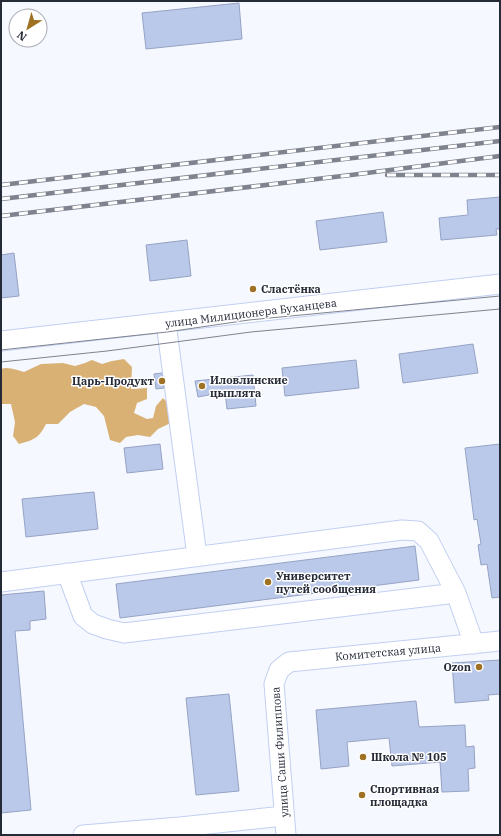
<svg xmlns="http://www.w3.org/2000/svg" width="501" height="836" viewBox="0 0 501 836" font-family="'IBM Plex Serif',serif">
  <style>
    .forest { fill: #d9b175 }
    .building { fill: #bac8ea; stroke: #96a3c3 }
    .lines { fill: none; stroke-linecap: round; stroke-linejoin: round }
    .minor-casing { stroke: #c2cff1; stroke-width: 21 }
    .minor { stroke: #fff; stroke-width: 19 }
    .tram { stroke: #7f838e; stroke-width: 1 }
    .rail-casing { stroke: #7f838e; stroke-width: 4.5 }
    .rail { stroke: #fff; stroke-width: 3; stroke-dasharray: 9; stroke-linecap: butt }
    .poi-dot { fill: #9e7222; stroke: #fff; stroke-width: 1.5 }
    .labels { text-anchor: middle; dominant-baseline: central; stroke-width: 3; stroke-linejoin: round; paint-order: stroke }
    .poi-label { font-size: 11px; font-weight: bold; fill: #252a37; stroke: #fff; text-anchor: start }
    .street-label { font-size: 11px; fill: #252a37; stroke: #fff }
  </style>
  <rect width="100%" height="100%" fill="#f5f8ff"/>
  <path class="forest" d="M 124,359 L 132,367 L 131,389 L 147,388 L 147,399 L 137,403 L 134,413 L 147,419 L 153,418 L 156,406 L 163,398 L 173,408 L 177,420 L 158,429 L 150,437 L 138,435 L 126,437 L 120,443 L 110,440 L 104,416 L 96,407 L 84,404 L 70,412 L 58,424 L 46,424 C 39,438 34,440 19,444 L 13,436 L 15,422 L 11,404 L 1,404 L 1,369 C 8,366 17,370 24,372 L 41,364 L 63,363 L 75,366 L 85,363 L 92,360 L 102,364 L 112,361 Z"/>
  <path class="building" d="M 239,3 L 242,39 L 146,49 L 142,13 Z
    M 500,197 L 500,229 L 496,229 L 497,235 L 441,240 L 439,218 L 468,215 L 467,200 Z
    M 383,212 L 387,242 L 320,250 L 316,221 Z
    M 187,240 L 191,276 L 150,281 L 146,245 Z
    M 14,253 L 19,296 L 1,298 L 1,255 Z
    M 473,344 L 478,373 L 403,383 L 399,354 Z
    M 356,360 L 359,388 L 285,396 L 282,368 Z
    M 162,373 L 164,388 L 156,389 L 154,374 Z
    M 253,375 L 256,406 L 227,409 L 225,392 L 198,397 L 195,381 Z
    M 160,444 L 163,469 L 127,473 L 124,448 Z
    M 500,444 L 500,597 L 492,598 L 487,564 L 481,565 L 478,545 L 481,544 L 477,519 L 474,520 L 465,448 Z
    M 94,492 L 98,529 L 26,537 L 22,499 Z
    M 415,546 L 419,580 L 120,618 L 116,584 Z
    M 44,591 L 46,619 L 30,621 L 30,630 L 15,631 L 31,810 L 1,813 L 1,595 Z
    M 500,660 L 500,694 L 488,695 L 489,700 L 455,703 L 452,663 Z
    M 229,694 L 239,791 L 196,795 L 186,698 Z
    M 416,701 L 419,727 L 465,725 L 466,747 L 474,746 L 475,768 L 468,769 L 469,791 L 442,792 L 440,762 L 392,766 L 389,738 L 347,742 L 349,766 L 321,769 L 316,710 Z"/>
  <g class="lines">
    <g class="minor-casing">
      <path id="minor" d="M 166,323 L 197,556
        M 1,341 L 500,284
        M 67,573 L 83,616 L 93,624 L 107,629 L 124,633 L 456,593
        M 1,582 L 402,530 L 418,531 L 429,541 L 456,593 L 474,644
        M 83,835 L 180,827 L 284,816
        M 286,835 L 274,684 L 279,670 L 289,662 L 500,641"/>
    </g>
    <use href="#minor" class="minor"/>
    <path class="tram" d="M 1,350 L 167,332 L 249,320 L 500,296
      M 1,362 L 107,351 L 251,332 L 500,309"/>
    <g class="rail-casing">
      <path id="rail" d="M 387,175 L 500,175
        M 1,185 L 500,127
        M 1,199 L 500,141
        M 1,216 L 351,175 L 500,156"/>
    </g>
    <use href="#rail" class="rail"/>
  </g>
  <g class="poi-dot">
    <circle cx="253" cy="289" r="4"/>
    <circle cx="162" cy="381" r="4"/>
    <circle cx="202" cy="386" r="4"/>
    <circle cx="268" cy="582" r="4"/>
    <circle cx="479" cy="667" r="4"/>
    <circle cx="363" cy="757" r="4"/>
    <circle cx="362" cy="795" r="4"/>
  </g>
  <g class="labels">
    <g class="poi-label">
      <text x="261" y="289">Сластёнка</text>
      <text x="210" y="380">Иловлинские<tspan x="210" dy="13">цыплята</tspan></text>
      <text x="154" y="381" text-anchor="end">Царь-Продукт</text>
      <text x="276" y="576">Университет<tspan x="276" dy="13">путей сообщения</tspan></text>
      <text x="471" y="667" text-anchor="end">Ozon</text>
      <text x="371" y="757">Школа № 105</text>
      <text x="370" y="789">Спортивная<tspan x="370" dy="13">площадка</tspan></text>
    </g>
    <g class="street-label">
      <text transform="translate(251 313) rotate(-7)">улица Милиционера Буханцева</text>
      <text transform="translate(388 652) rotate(-5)">Комитетская улица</text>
      <text transform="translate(280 752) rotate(-94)">улица Саши Филиппова</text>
    </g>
  </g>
  <rect width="501" height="836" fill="none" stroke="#252a37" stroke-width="4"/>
  <g transform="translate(28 28) rotate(217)"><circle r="19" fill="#ffffff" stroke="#a8aaaf"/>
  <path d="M0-3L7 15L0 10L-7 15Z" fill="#9e7222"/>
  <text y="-6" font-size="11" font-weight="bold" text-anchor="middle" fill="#252a37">N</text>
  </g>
</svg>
